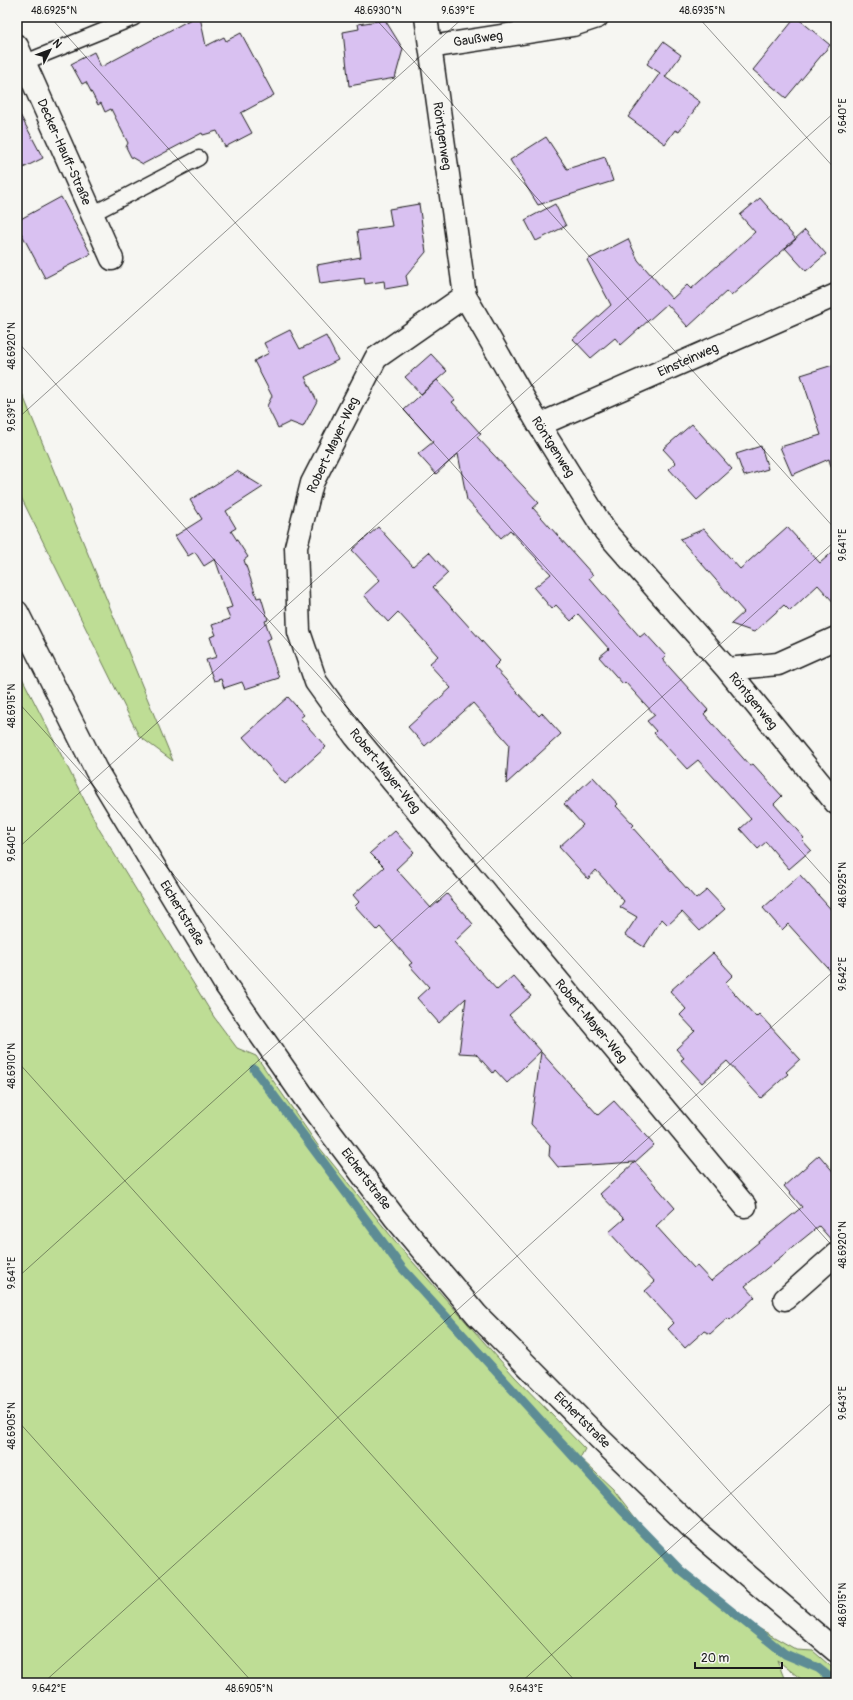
<svg xmlns="http://www.w3.org/2000/svg" width="853" height="1700" viewBox="0 0 853 1700" font-family="Pangolin,sans-serif">
  <style>
    .green { fill: #bedd95; stroke: #6d7c58 }
    .lines { fill: none; stroke-linecap: round; stroke-linejoin: round }
    .stream { stroke: #5d8c95; stroke-width: 9 }
    .building { fill: #d9c1f1; stroke: #1c1c1c }
    .service-casing { stroke: #1c1c1c; stroke-width: 17 }
    .minor-casing { stroke: #1c1c1c; stroke-width: 25 }
    .tertiary-casing { stroke: #1c1c1c; stroke-width: 25 }
    .service { stroke: #f6f6f2; stroke-width: 14 }
    .minor { stroke: #f6f6f2; stroke-width: 22 }
    .tertiary { stroke: #f6f6f2; stroke-width: 22 }
    .ticks { fill: none; stroke: #1c1c1c; stroke-width: 1; stroke-opacity: 0.45 }
    .labels { text-anchor: middle; dominant-baseline: central; stroke-width: 3; stroke-linejoin: round; paint-order: stroke }
    .street-label { font-size: 13px; fill: #1c1c1c; stroke: #f6f6f2 }
    .neatline { fill: none; stroke: #1c1c1c; stroke-width: 1.5 }
    .ticks-label { font-size: 10px; text-anchor: middle; fill: #1c1c1c }
  </style>
  <rect width="100%" height="100%" fill="#f6f6f2"/>
  <filter id="ink" filterUnits="userSpaceOnUse"><feTurbulence type="fractalNoise" baseFrequency=".025" numOctaves="2"/><feDisplacementMap in="SourceGraphic" scale="8" xChannelSelector="R" yChannelSelector="G"/><feConvolveMatrix kernelMatrix="1 2 1 2 8 2 1 2 1" color-interpolation-filters="sRGB"/></filter>
  <g filter="url(#ink)">
    <path class="green" d="M 17,381 L 173,761 L 139,736 L 17,489 Z
      M 17,668 L 99,829 L 214,1017 L 237,1048 L 256,1056 L 319,1147 L 404,1252 L 515,1377 L 585,1449 L 580,1458 L 613,1489 L 651,1538 L 693,1579 L 746,1621 L 797,1650 L 813,1651 L 836,1671 L 836,1683 L 806,1683 L 777,1660 L 786,1683 L 17,1683 Z"/>
    <g class="lines">
      <path class="stream" d="M 254,1069 L 402,1268 L 621,1509 L 680,1570 L 785,1654 L 818,1668 L 836,1682"/>
    </g>
    <path class="building" d="M 195,17 L 200,17 L 206,46 L 224,37 L 226,41 L 241,33 L 274,95 L 241,113 L 252,133 L 225,147 L 217,131 L 203,135 L 202,133 L 143,164 L 131,157 L 126,147 L 128,143 L 111,109 L 105,112 L 101,103 L 98,105 L 86,82 L 82,84 L 71,64 L 94,52 L 101,67 Z
      M 796,17 L 830,45 L 786,98 L 753,70 Z
      M 385,20 L 403,49 L 395,78 L 349,86 L 343,32 L 359,29 L 358,24 Z
      M 663,42 L 681,55 L 665,77 L 700,102 L 679,132 L 675,130 L 665,144 L 628,117 L 660,73 L 647,64 Z
      M 17,109 L 43,158 L 17,171 Z
      M 546,137 L 567,169 L 605,157 L 613,181 L 538,205 L 510,160 Z
      M 61,197 L 91,254 L 45,278 L 17,225 L 17,221 Z
      M 760,198 L 796,239 L 731,296 L 727,291 L 688,327 L 667,304 L 621,345 L 615,338 L 591,358 L 573,339 L 611,305 L 587,260 L 628,239 L 638,260 L 672,299 L 687,285 L 691,289 L 755,232 L 740,215 Z
      M 419,204 L 426,252 L 406,276 L 408,285 L 385,289 L 384,281 L 365,284 L 364,278 L 320,284 L 317,265 L 361,257 L 357,231 L 392,226 L 389,209 Z
      M 555,204 L 566,226 L 536,241 L 525,220 Z
      M 805,230 L 826,254 L 806,271 L 785,248 Z
      M 290,330 L 300,349 L 326,336 L 338,360 L 305,377 L 317,401 L 303,427 L 290,422 L 278,428 L 267,406 L 272,396 L 254,361 L 269,353 L 264,343 Z
      M 431,354 L 447,371 L 421,394 L 405,377 Z
      M 836,364 L 836,466 L 831,467 L 829,459 L 792,475 L 780,447 L 821,435 L 801,375 Z
      M 437,380 L 455,400 L 452,402 L 481,434 L 477,437 L 539,503 L 533,508 L 593,575 L 589,578 L 640,637 L 645,633 L 666,656 L 662,659 L 708,710 L 704,714 L 750,766 L 753,764 L 782,796 L 774,804 L 804,838 L 802,840 L 811,850 L 789,869 L 766,842 L 758,849 L 740,829 L 751,819 L 698,760 L 687,769 L 654,733 L 656,731 L 647,721 L 655,715 L 625,682 L 623,684 L 599,657 L 609,649 L 578,614 L 571,621 L 556,605 L 552,609 L 534,588 L 551,574 L 510,530 L 501,538 L 467,500 L 458,454 L 436,474 L 418,454 L 433,442 L 404,410 Z
      M 692,424 L 732,469 L 697,500 L 669,469 L 676,463 L 663,449 Z
      M 761,446 L 768,469 L 744,476 L 736,454 Z
      M 237,471 L 263,487 L 226,511 L 236,528 L 231,531 L 248,557 L 244,560 L 257,598 L 261,597 L 268,620 L 265,621 L 271,638 L 266,640 L 279,678 L 245,689 L 242,682 L 224,688 L 221,679 L 214,681 L 206,660 L 217,657 L 210,637 L 216,635 L 212,625 L 230,619 L 226,609 L 232,607 L 215,559 L 204,566 L 195,552 L 188,556 L 175,536 L 202,519 L 190,500 Z
      M 378,527 L 413,566 L 429,552 L 448,573 L 433,587 L 500,661 L 494,667 L 539,716 L 542,713 L 561,734 L 506,784 L 509,744 L 473,703 L 425,746 L 408,727 L 451,688 L 429,664 L 438,656 L 398,612 L 388,622 L 364,595 L 380,580 L 352,550 Z
      M 787,527 L 820,563 L 836,549 L 836,605 L 818,585 L 790,611 L 784,605 L 754,632 L 731,624 L 744,612 L 680,539 L 704,529 L 740,569 Z
      M 288,697 L 304,715 L 300,718 L 326,747 L 285,784 L 243,737 Z
      M 593,777 L 618,804 L 616,806 L 634,825 L 632,827 L 696,899 L 707,890 L 725,909 L 700,931 L 682,912 L 668,925 L 662,919 L 644,947 L 625,935 L 637,917 L 620,907 L 624,901 L 596,870 L 588,879 L 559,847 L 583,825 L 564,804 Z
      M 395,831 L 414,852 L 396,869 L 431,908 L 447,894 L 473,924 L 454,942 L 497,990 L 513,976 L 531,996 L 509,1015 L 541,1051 L 507,1083 L 495,1070 L 493,1073 L 476,1054 L 459,1053 L 466,998 L 439,1023 L 417,998 L 429,987 L 409,965 L 412,963 L 380,927 L 377,930 L 355,906 L 359,902 L 353,895 L 384,867 L 370,853 Z
      M 800,875 L 836,915 L 836,977 L 788,924 L 782,930 L 763,908 Z
      M 713,953 L 733,975 L 725,983 L 756,1017 L 759,1014 L 800,1059 L 786,1072 L 788,1074 L 761,1098 L 727,1061 L 702,1083 L 681,1060 L 684,1058 L 676,1049 L 695,1031 L 680,1015 L 686,1009 L 670,991 Z
      M 541,1052 L 598,1115 L 614,1101 L 654,1145 L 635,1162 L 558,1167 L 549,1156 L 550,1145 L 531,1124 Z
      M 819,1155 L 836,1175 L 836,1242 L 833,1242 L 819,1226 L 745,1286 L 755,1297 L 730,1320 L 728,1318 L 710,1334 L 704,1331 L 685,1348 L 668,1329 L 674,1323 L 645,1291 L 655,1282 L 609,1232 L 624,1219 L 600,1194 L 635,1162 L 675,1208 L 656,1226 L 694,1268 L 697,1266 L 711,1281 L 802,1207 L 784,1186 Z"/>
    <g class="lines">
      <g class="service-casing">
        <path id="service" d="M 23,63 L 134,18
          M 92,214 L 199,158"/>
      </g>
      <g class="minor-casing">
        <path id="minor" d="M 426,17 L 465,296 L 539,425 L 605,531 L 727,669 L 836,803
          M 17,46 L 112,259
          M 430,47 L 573,25 L 597,17
          M 465,296 L 376,358 L 312,483 L 296,547 L 299,632 L 316,682 L 355,736 L 745,1206
          M 539,425 L 836,295
          M 727,669 L 778,664 L 836,638
          M 785,1299 L 836,1254"/>
      </g>
      <g class="tertiary-casing">
        <path id="tertiary" d="M 17,612 L 96,770 L 225,984 L 306,1100 L 395,1218 L 477,1315 L 599,1438 L 693,1529 L 836,1651"/>
      </g>
      <use href="#service" class="service"/>
      <use href="#minor" class="minor"/>
      <use href="#tertiary" class="tertiary"/>
    </g>
  </g>
  <path class="ticks" d="M 50,17 L 836,890M 374,17 L 836,530M 698,17 L 836,170M 17,341 L 836,1250M 17,419 L 464,17M 17,701 L 836,1610M 17,849 L 836,111M 17,1061 L 577,1683M 17,1278 L 836,540M 17,1420 L 253,1683M 43,1683 L 836,969M 520,1683 L 836,1399"/>
  <g class="labels">
    <g class="street-label">
      <text transform="translate(478 39) rotate(-8)">Gaußweg</text>
      <text transform="translate(442 136) rotate(82)">Röntgenweg</text>
      <text transform="translate(64 152) rotate(66)">Decker-Hauff-Straße</text>
      <text transform="translate(688 360) rotate(-24)">Einsteinweg</text>
      <text transform="translate(333 445) rotate(-65)">Robert-Mayer-Weg</text>
      <text transform="translate(553 447) rotate(58)">Röntgenweg</text>
      <text transform="translate(753 701) rotate(51)">Röntgenweg</text>
      <text transform="translate(385 771) rotate(51)">Robert-Mayer-Weg</text>
      <text transform="translate(182 913) rotate(59)">Eichertstraße</text>
      <text transform="translate(591 1021) rotate(50)">Robert-Mayer-Weg</text>
      <text transform="translate(366 1179) rotate(53)">Eichertstraße</text>
      <text transform="translate(582 1420) rotate(45)">Eichertstraße</text>
    </g>
  </g>
  <rect width="853" height="1700" fill="none" stroke="#f6f6f2" stroke-width="44"/>
  <g transform="translate(50 50) rotate(48)" stroke="#f6f6f2" stroke-width="3" paint-order="stroke">
  <path d="M0-3L7 15L0 10L-7 15Z" fill="#1c1c1c"/>
  <text y="-6" font-size="11" font-weight="bold" text-anchor="middle" fill="#1c1c1c">N</text>
  </g>
  <path d="M695 1662v6h87v-6" fill="none" stroke="#1c1c1c" stroke-width="2"/>
  <text x="701" y="1662" font-size="12" fill="#1c1c1c" stroke="#f6f6f2" stroke-width="3" paint-order="stroke">20 m</text>
  <rect x="22" y="22" width="809" height="1656" class="neatline"/>
  <g class="ticks-label">
    <text x="54" y="14">48.6925°N</text>
    <text x="378" y="14">48.6930°N</text>
    <text x="458" y="14">9.639°E</text>
    <text x="702" y="14">48.6935°N</text>
    <text transform="translate(842 116) rotate(-90)" y="4">9.640°E</text>
    <text transform="translate(11 346) rotate(-90)" y="4">48.6920°N</text>
    <text transform="translate(11 415) rotate(-90)" y="4">9.639°E</text>
    <text transform="translate(842 545) rotate(-90)" y="4">9.641°E</text>
    <text transform="translate(11 706) rotate(-90)" y="4">48.6915°N</text>
    <text transform="translate(11 844) rotate(-90)" y="4">9.640°E</text>
    <text transform="translate(842 885) rotate(-90)" y="4">48.6925°N</text>
    <text transform="translate(842 974) rotate(-90)" y="4">9.642°E</text>
    <text transform="translate(11 1066) rotate(-90)" y="4">48.6910°N</text>
    <text transform="translate(842 1245) rotate(-90)" y="4">48.6920°N</text>
    <text transform="translate(11 1273) rotate(-90)" y="4">9.641°E</text>
    <text transform="translate(842 1403) rotate(-90)" y="4">9.643°E</text>
    <text transform="translate(11 1426) rotate(-90)" y="4">48.6905°N</text>
    <text transform="translate(842 1605) rotate(-90)" y="4">48.6915°N</text>
    <text x="49" y="1692">9.642°E</text>
    <text x="249" y="1692">48.6905°N</text>
    <text x="526" y="1692">9.643°E</text>
  </g>
</svg>
